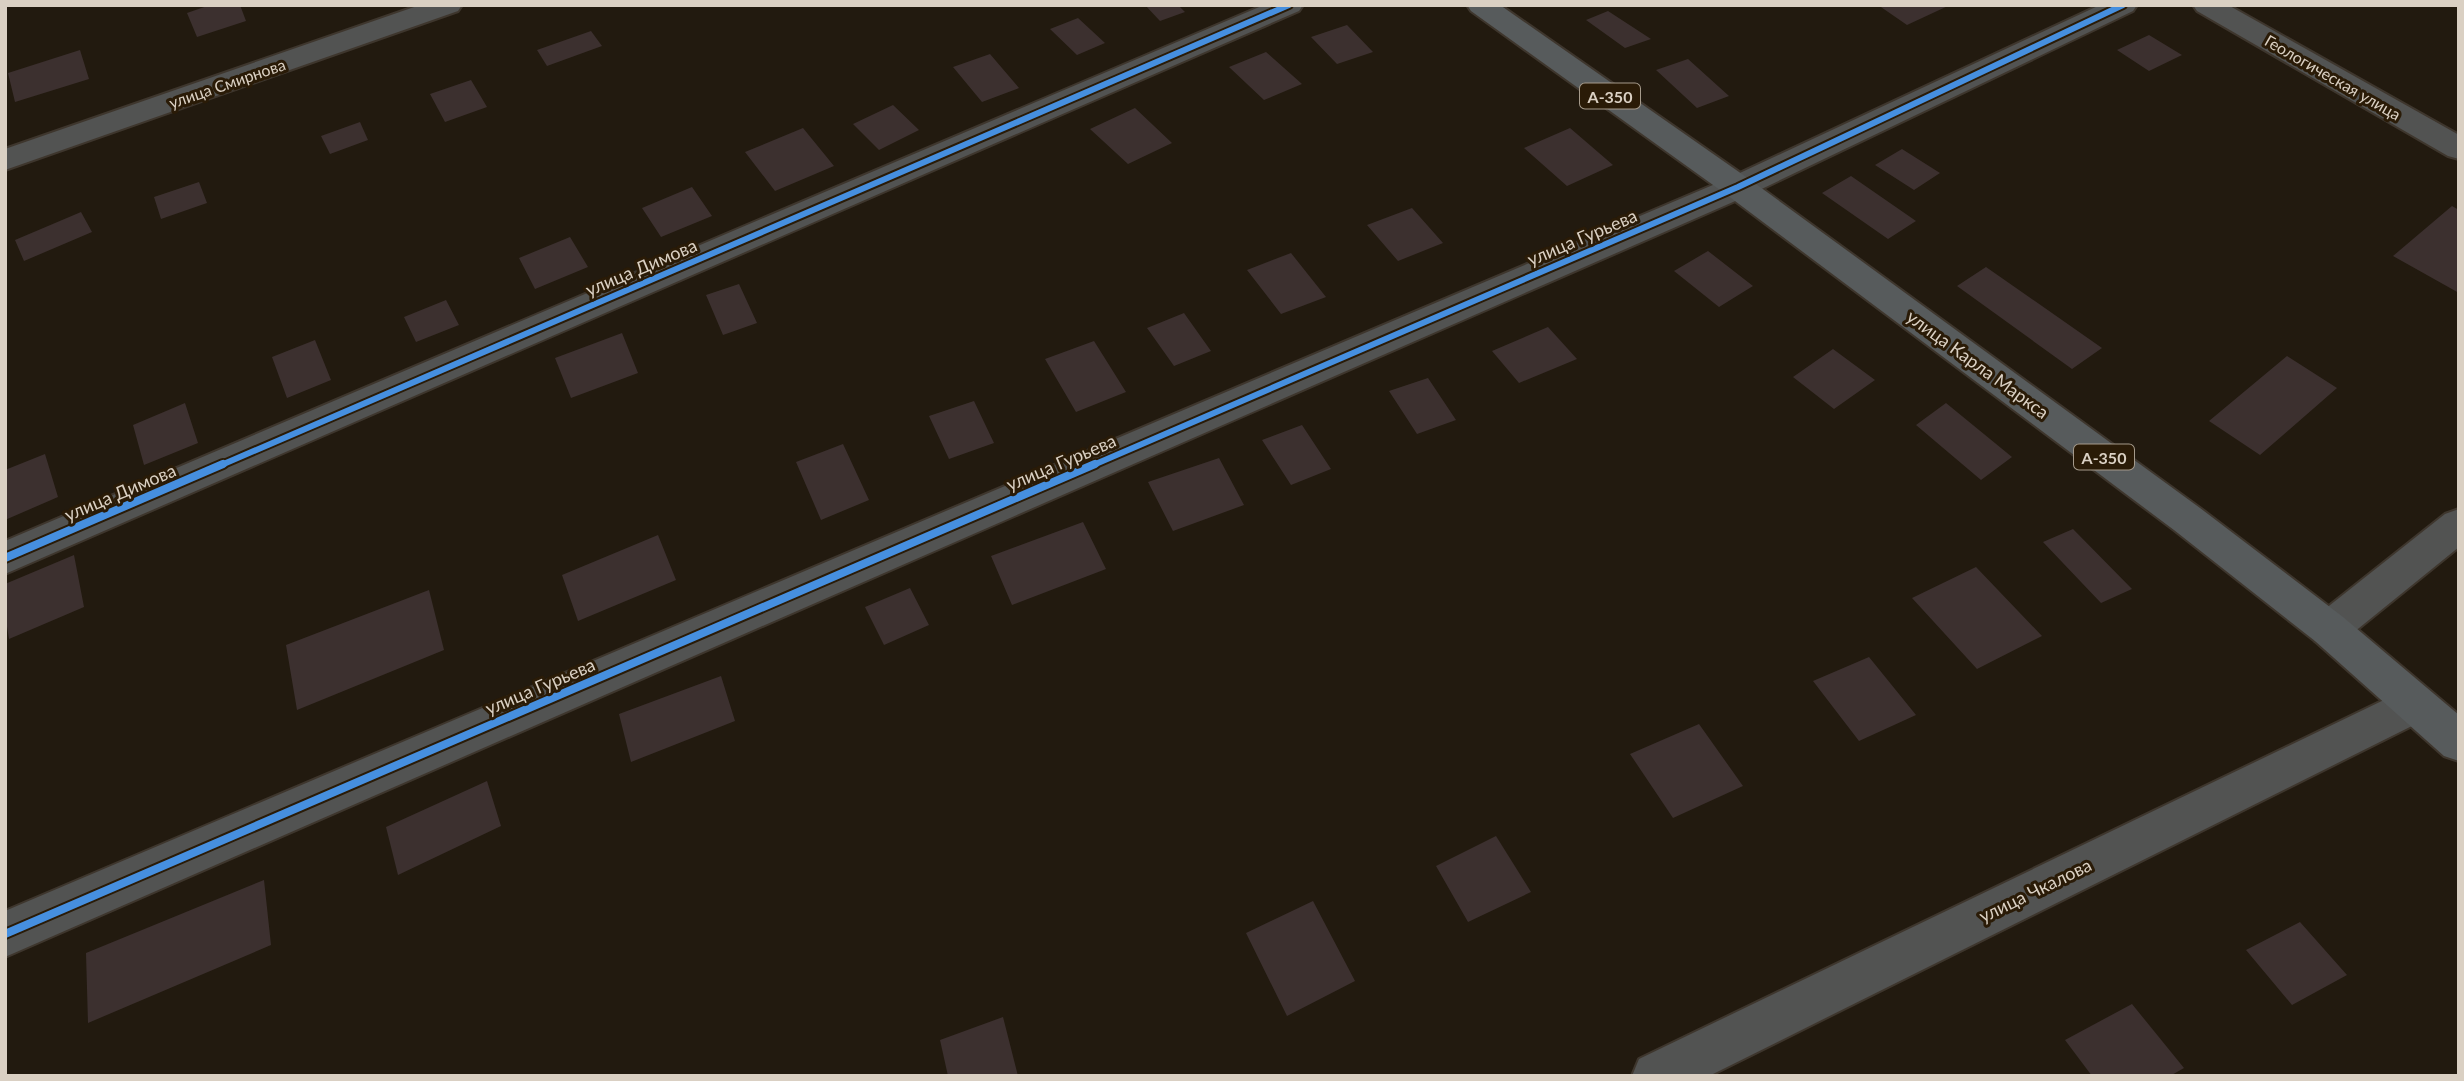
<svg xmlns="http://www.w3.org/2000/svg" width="2464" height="1081" viewBox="0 0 2464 1081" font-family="Lato,sans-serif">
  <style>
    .building { fill: #3c302f }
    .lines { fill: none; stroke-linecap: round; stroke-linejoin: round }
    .minor-casing { stroke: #3e362d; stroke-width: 4 }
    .highway-casing { stroke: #3e362d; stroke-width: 4 }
    .minor { fill: #525352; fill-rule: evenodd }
    .highway { fill: #575b5c; fill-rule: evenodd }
    .cycleway-far1-casing { stroke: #2a1b07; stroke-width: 10 }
    .cycleway-casing { stroke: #2a1b07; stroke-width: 12 }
    .cycleway-far1 { stroke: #468fdf; stroke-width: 6 }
    .cycleway { stroke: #468fdf; stroke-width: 8 }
    .labels { text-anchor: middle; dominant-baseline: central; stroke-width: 6; stroke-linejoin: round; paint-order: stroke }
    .far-street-label { font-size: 16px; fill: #dad0c3; stroke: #2a1b07 }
    .shield { fill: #2a1b07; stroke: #a59a8b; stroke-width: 2 }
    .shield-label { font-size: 16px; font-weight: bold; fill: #dad0c3 }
    .street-label { font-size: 18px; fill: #dad0c3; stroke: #2a1b07 }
  </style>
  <rect width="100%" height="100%" fill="#221a0f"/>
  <path class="building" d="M 210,5 L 240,5 L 246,21 L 197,37 L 187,13 Z
    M 1145,5 L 1178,5 L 1185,12 L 1160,21 Z
    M 1878,5 L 1950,5 L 1907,25 Z
    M 1608,11 L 1651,39 L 1625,48 L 1586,20 Z
    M 1078,18 L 1105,43 L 1077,55 L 1050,29 Z
    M 1347,25 L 1373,52 L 1337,64 L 1311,37 Z
    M 591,31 L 602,46 L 547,66 L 537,50 Z
    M 2149,35 L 2182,55 L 2149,71 L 2117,50 Z
    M 80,50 L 89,79 L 15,102 L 8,73 Z
    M 1266,52 L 1302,84 L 1264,100 L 1229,67 Z
    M 990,54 L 1019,88 L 982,102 L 953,67 Z
    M 1688,59 L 1729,96 L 1697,108 L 1656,70 Z
    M 471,80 L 487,107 L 445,122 L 430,94 Z
    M 893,105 L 919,130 L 879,150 L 853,124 Z
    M 1135,108 L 1172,143 L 1128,164 L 1090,129 Z
    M 360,122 L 368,140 L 330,154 L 321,136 Z
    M 803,128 L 834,166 L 775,191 L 745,152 Z
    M 1570,128 L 1613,165 L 1567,186 L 1524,148 Z
    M 1902,149 L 1940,173 L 1914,190 L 1875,165 Z
    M 1851,176 L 1916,221 L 1888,239 L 1822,193 Z
    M 199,182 L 207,203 L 161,219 L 154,197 Z
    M 692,187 L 712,216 L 661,237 L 642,208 Z
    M 2452,206 L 2459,210 L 2459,293 L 2393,256 Z
    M 1412,208 L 1443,243 L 1398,261 L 1367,225 Z
    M 81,212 L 92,232 L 24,261 L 15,240 Z
    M 570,237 L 588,267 L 535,289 L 519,258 Z
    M 1708,251 L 1753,286 L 1719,307 L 1674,271 Z
    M 1291,253 L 1326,297 L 1281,314 L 1247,270 Z
    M 1986,267 L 2102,348 L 2072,369 L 1957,286 Z
    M 739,284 L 757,323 L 723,335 L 706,295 Z
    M 446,300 L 459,325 L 416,342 L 404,317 Z
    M 1184,313 L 1211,351 L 1174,366 L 1147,328 Z
    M 1548,327 L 1577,359 L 1519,383 L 1492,351 Z
    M 622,333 L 638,373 L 571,398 L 555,358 Z
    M 315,340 L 331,380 L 287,398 L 272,357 Z
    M 1094,341 L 1126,392 L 1076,412 L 1045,359 Z
    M 1833,349 L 1875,380 L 1834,409 L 1793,377 Z
    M 2287,356 L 2337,388 L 2260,455 L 2209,421 Z
    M 1428,378 L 1456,420 L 1417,434 L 1389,391 Z
    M 974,401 L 994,443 L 949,459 L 929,416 Z
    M 185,403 L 198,443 L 144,465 L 133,425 Z
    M 1946,403 L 2012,457 L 1981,480 L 1916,425 Z
    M 1302,425 L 1331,469 L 1291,485 L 1262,440 Z
    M 843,444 L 869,500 L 821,520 L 796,462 Z
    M 45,454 L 58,497 L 5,520 L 5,470 Z
    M 1219,458 L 1244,505 L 1173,531 L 1148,482 Z
    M 1083,522 L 1106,569 L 1012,605 L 991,556 Z
    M 2073,529 L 2132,589 L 2101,603 L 2043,542 Z
    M 658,535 L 676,580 L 578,621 L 562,575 Z
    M 74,555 L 84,607 L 9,639 L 5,614 L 5,584 Z
    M 1976,567 L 2042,636 L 1977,669 L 1912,598 Z
    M 910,588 L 929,625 L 884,645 L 865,607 Z
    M 429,590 L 444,650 L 297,710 L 286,645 Z
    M 1869,657 L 1916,715 L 1859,741 L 1813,681 Z
    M 721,676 L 735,721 L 631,762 L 619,714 Z
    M 1699,724 L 1743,786 L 1673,818 L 1630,754 Z
    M 487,781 L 501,826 L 398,875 L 386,827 Z
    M 1496,836 L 1531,892 L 1468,922 L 1436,866 Z
    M 264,880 L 271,945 L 88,1023 L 86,953 Z
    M 1313,901 L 1355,981 L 1287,1016 L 1246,933 Z
    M 2300,922 L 2347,975 L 2292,1005 L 2246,950 Z
    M 2132,1004 L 2184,1068 L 2170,1076 L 2092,1076 L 2065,1040 Z
    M 1003,1017 L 1018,1076 L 948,1076 L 940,1040 Z"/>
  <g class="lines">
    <g class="minor-casing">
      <path id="minor" d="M 420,5 L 462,5 L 458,11 L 5,170 L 5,149 Z
        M 1264,5 L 1303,5 L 1299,11 L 5,574 L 5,541 Z
        M 2100,5 L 2137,5 L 2133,11 L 1749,195 L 5,957 L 5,911 L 1727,179 Z
        M 2193,5 L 2228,5 L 2459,135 L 2459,159 L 2448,156 L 2197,11 Z
        M 2459,509 L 2459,547 L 2343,641 L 2329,646 L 2315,641 L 2309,629 L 2315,617 L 2445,514 Z
        M 2415,685 L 2430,691 L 2436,704 L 2430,717 L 1709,1076 L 1632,1076 L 1639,1059 Z"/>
    </g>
    <g class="highway-casing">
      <path id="highway" d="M 1467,5 L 1500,5 L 1749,179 L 2200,508 L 2343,617 L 2459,715 L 2459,761 L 2444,756 L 2315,641 L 2174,530 L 1727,195 L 1471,11 Z"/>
    </g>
    <use href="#minor" class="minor"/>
    <use href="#highway" class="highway"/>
    <g class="cycleway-far1-casing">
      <path id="cycleway-far1" d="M 219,466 L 1289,5
        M 1091,466 L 1738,187 L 2123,5"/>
    </g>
    <g class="cycleway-casing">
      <path id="cycleway" d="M 5,558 L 223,464
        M 5,934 L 1095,464"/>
    </g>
    <use href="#cycleway-far1" class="cycleway-far1"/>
    <use href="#cycleway" class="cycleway"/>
  </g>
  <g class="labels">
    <g class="far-street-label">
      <text transform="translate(2333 77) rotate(30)">Геологическая улица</text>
      <text transform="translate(227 83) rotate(-19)">улица Смирнова</text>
    </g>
    <g class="shield">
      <rect x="1580" y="83.5" width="60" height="25" rx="5"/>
      <rect x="2074" y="444.5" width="60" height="25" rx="5"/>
    </g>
    <g class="shield-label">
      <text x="1610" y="96">А-350</text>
      <text x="2104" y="457">А-350</text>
    </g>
    <g class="street-label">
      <text transform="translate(1582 237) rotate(-23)">улица Гурьева</text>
      <text transform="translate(641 267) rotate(-23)">улица Димова</text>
      <text transform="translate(1978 364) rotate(36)">улица Карла Маркса</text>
      <text transform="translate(1061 462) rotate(-23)">улица Гурьева</text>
      <text transform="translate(120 492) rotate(-23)">улица Димова</text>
      <text transform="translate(540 686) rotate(-23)">улица Гурьева</text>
      <text transform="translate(2035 890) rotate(-26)">улица Чкалова</text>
    </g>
  </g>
  <rect width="2464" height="1081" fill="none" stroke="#dad0c3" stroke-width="14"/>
</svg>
